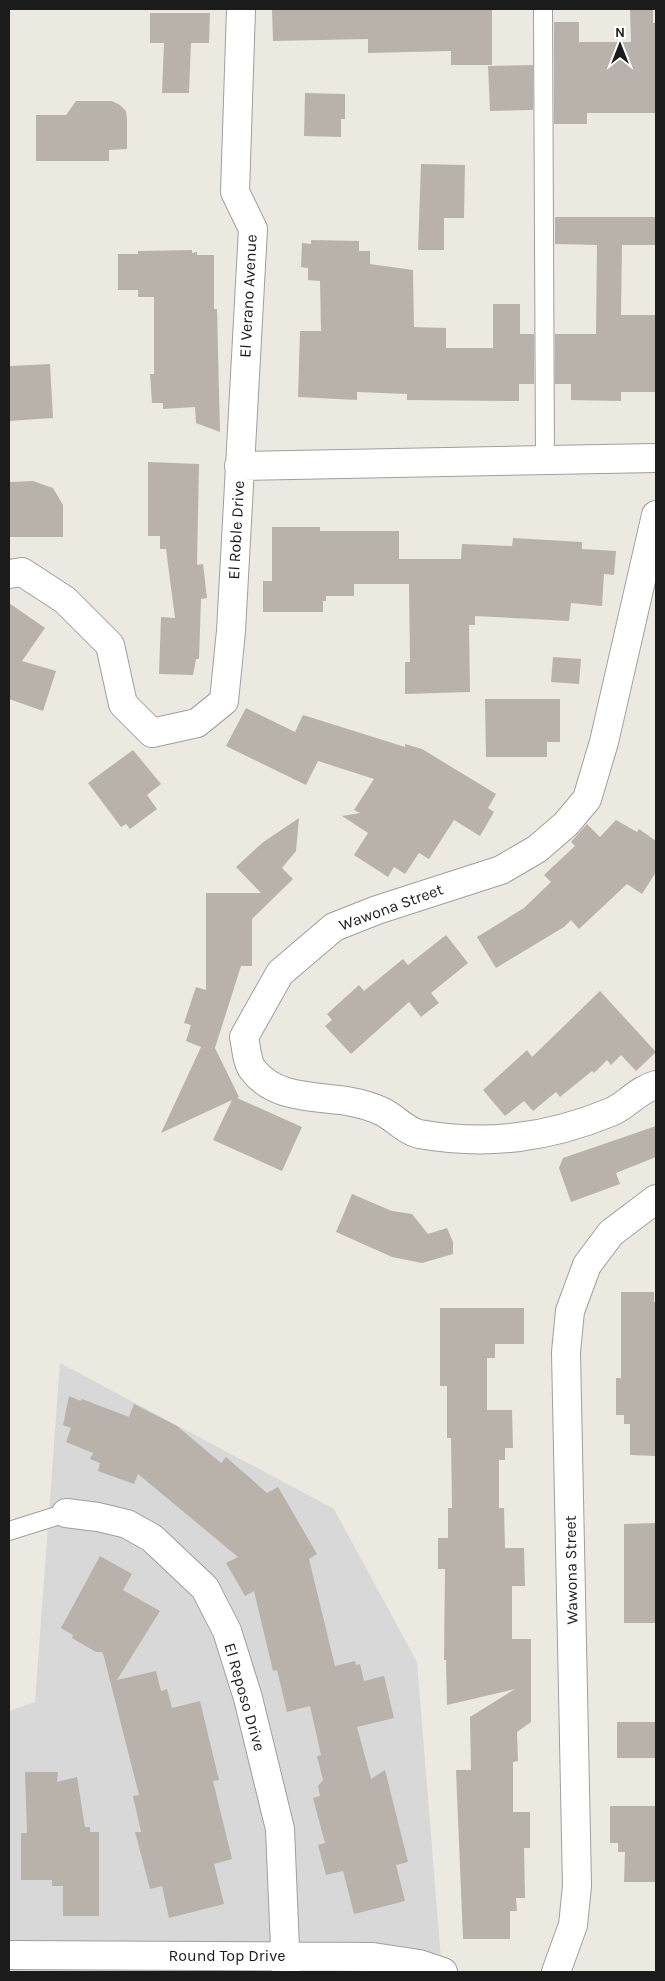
<svg xmlns="http://www.w3.org/2000/svg" width="665" height="1981" viewBox="0 0 665 1981" font-family="Karla,sans-serif">
  <style>
    .residential { fill: #d9d8d8 }
    .building { fill: #b8b2ab }
    .lines { fill: none; stroke-linecap: round; stroke-linejoin: round }
    .service-casing { stroke: #9f9f9f; stroke-width: 20 }
    .minor-casing { stroke: #9f9f9f; stroke-width: 30 }
    .service { stroke: #fff; stroke-width: 18 }
    .minor { stroke: #fff; stroke-width: 28 }
    .labels { text-anchor: middle; dominant-baseline: central; stroke-width: 4; stroke-linejoin: round; paint-order: stroke }
    .street-label { font-size: 16px; fill: #1b1b1b; stroke: #fff }
  </style>
  <rect width="100%" height="100%" fill="#ece9e1"/>
  <path class="residential" d="M 60,1363 L 334,1509 L 417,1662 L 442,1972 L 9,1972 L 9,1711 L 35,1702 Z"/>
  <path class="building" d="M 272,9 L 492,9 L 492,65 L 451,65 L 451,51 L 368,53 L 368,39 L 273,41 Z
    M 630,9 L 653,9 L 653,23 L 656,23 L 656,113 L 587,113 L 587,124 L 554,124 L 554,22 L 579,22 L 579,42 L 631,42 Z
    M 150,13 L 210,13 L 209,43 L 191,43 L 189,93 L 162,93 L 164,43 L 150,43 Z
    M 533,65 L 533,110 L 490,111 L 488,66 Z
    M 305,93 L 345,94 L 345,119 L 341,119 L 341,137 L 304,136 Z
    M 76,101 L 112,101 L 120,105 L 126,111 L 127,119 L 127,149 L 109,150 L 109,161 L 36,161 L 36,115 L 66,115 Z
    M 421,164 L 465,165 L 464,218 L 444,218 L 444,250 L 418,250 Z
    M 555,217 L 656,217 L 656,245 L 622,245 L 621,315 L 656,315 L 656,392 L 621,392 L 621,401 L 571,400 L 571,384 L 555,384 L 555,334 L 596,334 L 597,245 L 555,244 Z
    M 311,240 L 359,241 L 359,251 L 370,251 L 370,264 L 413,270 L 414,327 L 446,328 L 446,348 L 493,348 L 493,304 L 520,304 L 520,334 L 534,334 L 534,384 L 519,384 L 519,401 L 407,400 L 407,394 L 357,392 L 357,400 L 298,397 L 300,331 L 321,331 L 320,281 L 308,280 L 308,268 L 301,267 L 302,243 L 311,244 Z
    M 192,250 L 192,253 L 197,252 L 197,255 L 214,255 L 214,309 L 217,309 L 220,432 L 196,423 L 195,407 L 163,409 L 163,403 L 152,403 L 150,374 L 154,374 L 154,297 L 138,297 L 138,290 L 118,290 L 118,254 L 138,254 L 138,251 Z
    M 50,364 L 53,418 L 9,421 L 9,366 Z
    M 148,462 L 199,464 L 197,565 L 203,564 L 207,598 L 201,599 L 199,659 L 196,659 L 193,675 L 159,674 L 161,617 L 175,618 L 166,549 L 160,549 L 160,536 L 148,536 Z
    M 33,481 L 53,488 L 63,505 L 63,537 L 9,537 L 9,482 Z
    M 272,527 L 320,527 L 320,531 L 399,531 L 399,559 L 461,559 L 462,544 L 512,546 L 513,538 L 582,542 L 582,549 L 616,551 L 614,575 L 604,574 L 602,606 L 571,603 L 569,621 L 475,616 L 475,625 L 469,625 L 470,692 L 405,694 L 405,662 L 410,662 L 409,584 L 354,584 L 354,596 L 326,596 L 326,601 L 323,601 L 323,612 L 263,612 L 263,581 L 272,581 Z
    M 9,603 L 45,628 L 22,661 L 56,671 L 43,711 L 9,699 Z
    M 553,657 L 581,659 L 579,684 L 551,682 Z
    M 485,699 L 560,699 L 560,742 L 547,742 L 547,757 L 486,757 Z
    M 246,708 L 295,732 L 303,715 L 405,747 L 405,744 L 422,749 L 496,794 L 488,808 L 494,812 L 480,836 L 454,820 L 429,859 L 419,853 L 405,874 L 394,867 L 388,877 L 354,855 L 368,833 L 342,816 L 360,813 L 354,810 L 374,779 L 318,761 L 306,785 L 226,746 Z
    M 133,750 L 161,784 L 147,795 L 157,809 L 130,829 L 126,824 L 121,827 L 88,783 Z
    M 299,818 L 296,851 L 282,868 L 293,879 L 252,919 L 252,966 L 241,966 L 215,1048 L 239,1097 L 237,1098 L 302,1127 L 282,1171 L 213,1140 L 232,1100 L 161,1133 L 201,1047 L 186,1041 L 191,1025 L 184,1023 L 196,987 L 206,990 L 206,893 L 261,893 L 236,867 L 262,843 Z
    M 616,820 L 637,832 L 639,829 L 656,841 L 656,872 L 642,894 L 627,884 L 579,929 L 571,920 L 564,927 L 496,968 L 477,937 L 524,908 L 551,882 L 544,875 L 575,846 L 571,842 L 587,824 L 600,837 Z
    M 446,935 L 468,963 L 431,993 L 439,1003 L 421,1017 L 409,1002 L 351,1054 L 325,1026 L 332,1020 L 327,1014 L 359,985 L 364,991 L 403,959 L 408,965 Z
    M 600,991 L 656,1052 L 636,1071 L 621,1055 L 611,1065 L 607,1060 L 594,1073 L 592,1071 L 560,1097 L 556,1092 L 533,1111 L 524,1101 L 505,1116 L 483,1090 L 527,1050 L 532,1057 Z
    M 656,1126 L 656,1157 L 616,1173 L 620,1184 L 571,1202 L 559,1168 L 563,1158 Z
    M 352,1194 L 392,1211 L 412,1214 L 428,1234 L 447,1228 L 453,1242 L 453,1254 L 422,1263 L 392,1257 L 336,1232 Z
    M 621,1292 L 654,1292 L 654,1302 L 656,1302 L 656,1456 L 630,1455 L 630,1424 L 624,1424 L 624,1415 L 616,1415 L 616,1378 L 621,1378 Z
    M 440,1308 L 524,1308 L 524,1344 L 495,1344 L 495,1358 L 487,1358 L 487,1410 L 512,1410 L 513,1448 L 505,1448 L 505,1460 L 499,1460 L 499,1508 L 504,1508 L 505,1548 L 524,1548 L 525,1586 L 512,1586 L 512,1639 L 531,1639 L 531,1722 L 517,1732 L 518,1761 L 513,1762 L 513,1812 L 530,1812 L 530,1848 L 524,1848 L 525,1898 L 516,1898 L 517,1911 L 510,1911 L 510,1939 L 463,1939 L 456,1770 L 471,1770 L 470,1717 L 515,1689 L 447,1705 L 446,1660 L 444,1660 L 445,1569 L 438,1569 L 438,1538 L 448,1538 L 448,1508 L 452,1508 L 451,1438 L 447,1438 L 447,1386 L 440,1386 Z
    M 69,1396 L 81,1401 L 82,1399 L 129,1417 L 134,1404 L 177,1426 L 221,1463 L 226,1457 L 267,1493 L 278,1487 L 317,1554 L 309,1559 L 335,1666 L 355,1661 L 356,1665 L 360,1664 L 364,1681 L 384,1676 L 394,1718 L 357,1727 L 371,1779 L 385,1770 L 408,1862 L 396,1865 L 405,1901 L 354,1914 L 343,1871 L 326,1875 L 318,1845 L 325,1843 L 313,1798 L 320,1796 L 318,1786 L 323,1780 L 317,1756 L 321,1755 L 310,1706 L 287,1712 L 277,1670 L 273,1671 L 254,1591 L 245,1596 L 226,1563 L 238,1557 L 138,1474 L 134,1484 L 98,1471 L 100,1463 L 90,1459 L 93,1453 L 66,1442 L 71,1428 L 63,1425 Z
    M 656,1523 L 656,1623 L 624,1623 L 624,1524 Z
    M 100,1556 L 132,1574 L 123,1590 L 160,1611 L 117,1680 L 156,1671 L 161,1691 L 167,1689 L 172,1708 L 200,1701 L 219,1780 L 213,1781 L 232,1859 L 214,1864 L 224,1904 L 169,1918 L 162,1886 L 150,1889 L 135,1832 L 141,1832 L 133,1796 L 139,1795 L 104,1657 L 102,1652 L 96,1652 L 72,1638 L 73,1635 L 61,1628 Z
    M 617,1722 L 656,1722 L 656,1758 L 617,1758 Z
    M 25,1772 L 58,1772 L 57,1782 L 77,1777 L 85,1827 L 90,1827 L 90,1832 L 99,1832 L 99,1916 L 63,1916 L 63,1886 L 52,1886 L 52,1880 L 21,1880 L 21,1833 L 27,1833 Z
    M 610,1806 L 656,1806 L 656,1882 L 624,1882 L 625,1852 L 618,1852 L 618,1843 L 610,1843 Z"/>
  <g class="lines">
    <g class="service-casing">
      <path id="service" d="M 543,9 L 545,461
        M 9,1531 L 66,1513"/>
    </g>
    <g class="minor-casing">
      <path id="minor" d="M 239,466 L 656,458
        M 656,515 L 604,742 L 587,799 L 566,824 L 537,849 L 501,870 L 377,910 L 334,927 L 280,973 L 244,1037 C 246,1046 247,1063 253,1070 C 275,1099 315,1096 347,1101 C 358,1103 373,1107 383,1112 C 395,1118 406,1131 419,1134 C 487,1146 548,1138 611,1112 C 627,1105 639,1089 656,1085
        M 9,574 L 22,572 L 65,600 L 110,645 L 123,704 L 152,733 L 197,723 L 224,701 L 231,631 L 253,229 L 235,192 L 241,9
        M 66,1513 L 98,1517 L 127,1524 L 152,1538 L 205,1588 L 227,1631 L 248,1698 L 280,1829 L 286,1972
        M 9,1955 L 373,1957 L 419,1964 L 443,1972
        M 556,1972 L 573,1925 L 577,1886 L 566,1352 L 570,1311 L 587,1265 L 611,1233 L 656,1199"/>
    </g>
    <use href="#service" class="service"/>
    <use href="#minor" class="minor"/>
  </g>
  <g class="labels">
    <g class="street-label">
      <text transform="translate(248 296) rotate(-87)">El Verano Avenue</text>
      <text transform="translate(236 530) rotate(-87)">El Roble Drive</text>
      <text transform="translate(391 907) rotate(-20)">Wawona Street</text>
      <text transform="translate(571 1570) rotate(-91)">Wawona Street</text>
      <text transform="translate(245 1697) rotate(74)">El Reposo Drive</text>
      <text x="227" y="1955">Round Top Drive</text>
    </g>
  </g>
  <rect width="665" height="1981" fill="none" stroke="#1b1b1b" stroke-width="20"/>
  <g transform="translate(620 45)" stroke="#ffffff" stroke-width="4" paint-order="stroke">
  <path d="M0-4L9 19L0 12L-9 19Z" fill="#1b1b1b"/>
  <text y="-8" font-size="14" font-weight="bold" text-anchor="middle" fill="#1b1b1b">N</text>
  </g>
</svg>
